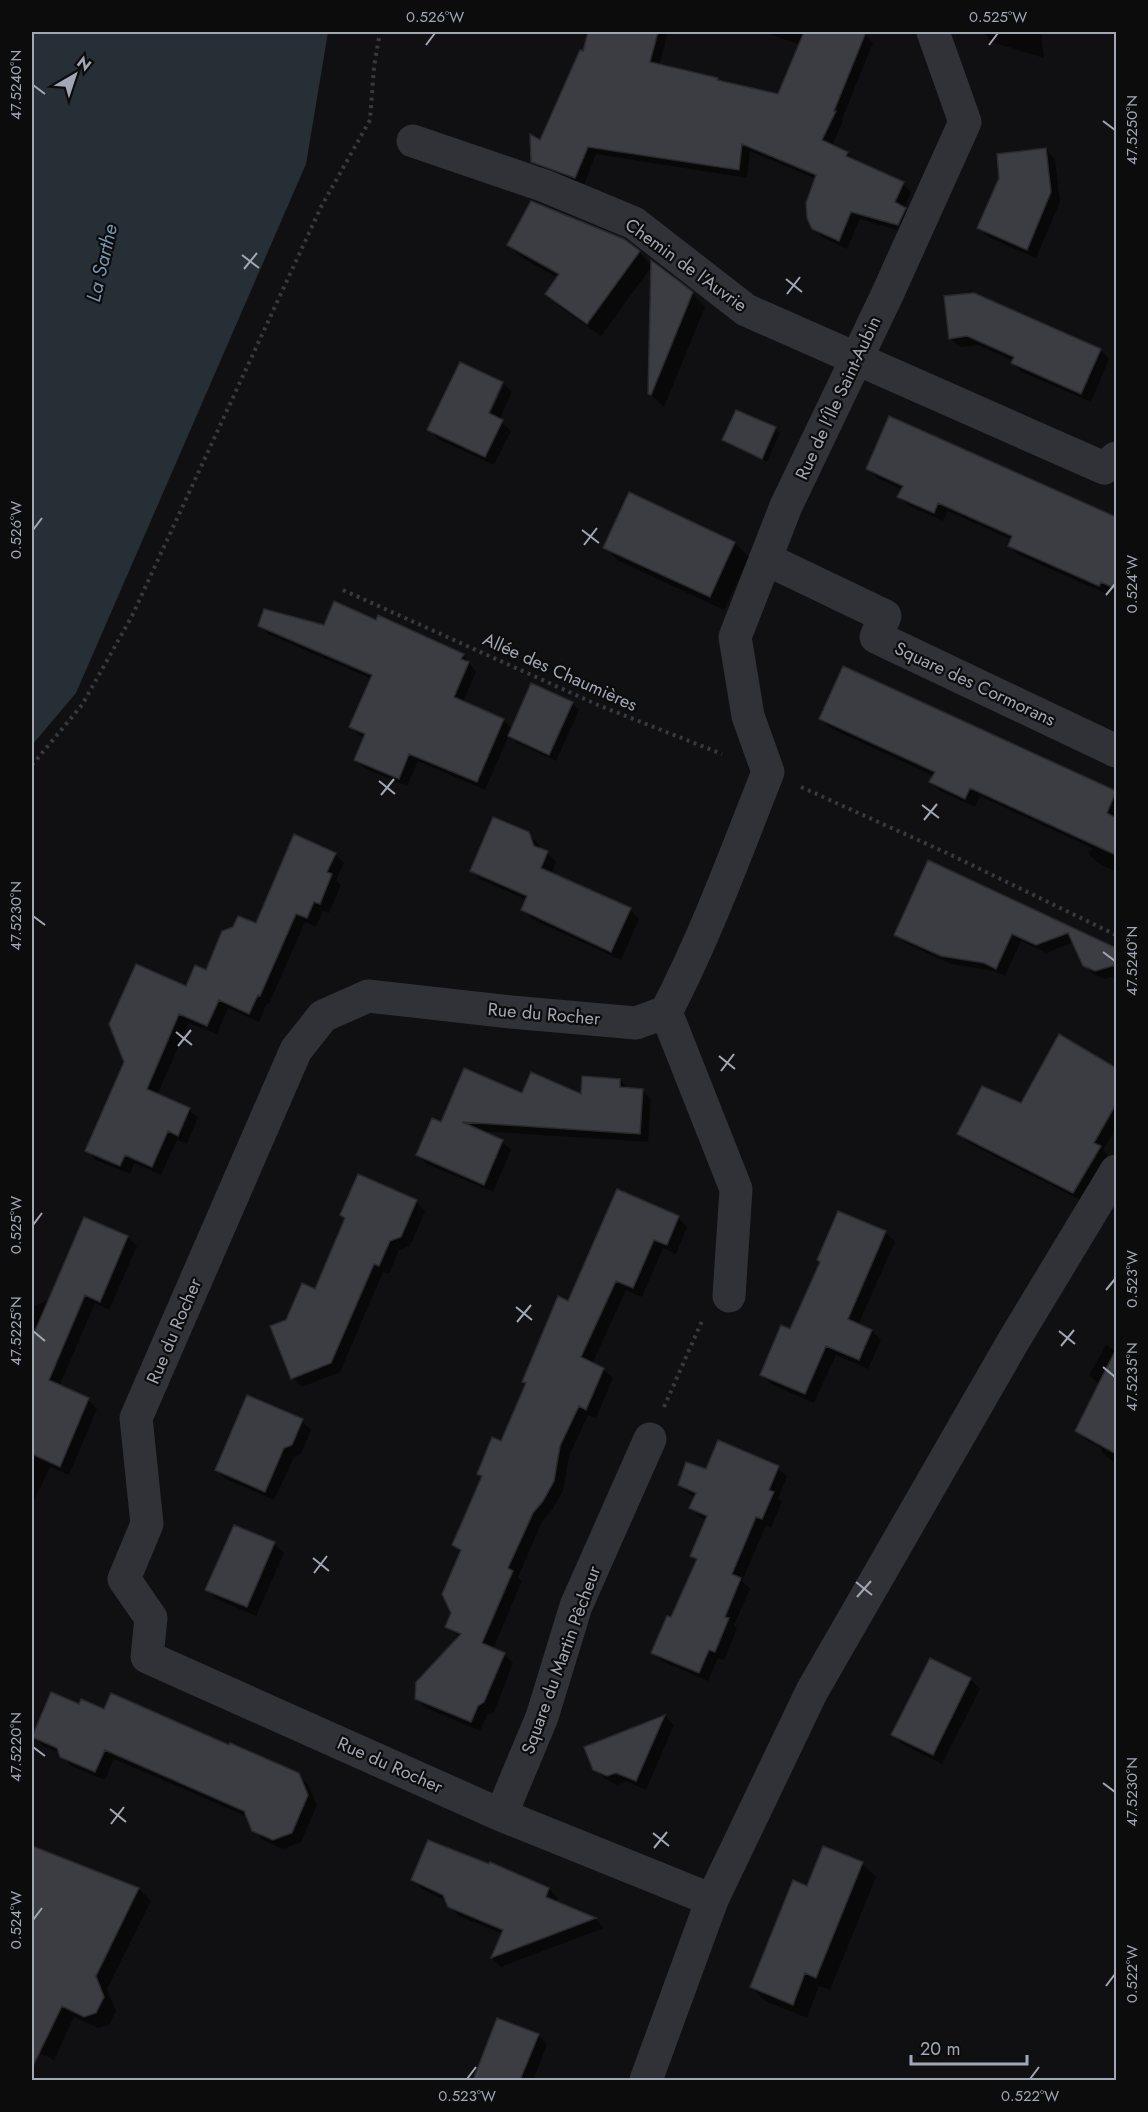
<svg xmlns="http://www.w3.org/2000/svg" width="1148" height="2112" viewBox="0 0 1148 2112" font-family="Jost,sans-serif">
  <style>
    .water { fill: #272f36 }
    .shadow { fill: #0007; fill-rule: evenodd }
    .building { fill: #3c3d42; stroke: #2a2a2e; stroke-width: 1.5 }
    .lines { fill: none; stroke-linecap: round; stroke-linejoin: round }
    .path { stroke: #37393e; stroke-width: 4; stroke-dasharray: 3 4.5; stroke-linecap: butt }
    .minor { stroke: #313237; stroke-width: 33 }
    .tertiary { stroke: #313237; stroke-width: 33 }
    .ticks { fill: none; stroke: #a1a7b4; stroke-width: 2 }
    .labels { text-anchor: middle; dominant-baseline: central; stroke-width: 4.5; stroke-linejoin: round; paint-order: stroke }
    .street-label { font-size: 18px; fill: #a1a7b4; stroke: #0c0c0d }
    .water-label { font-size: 20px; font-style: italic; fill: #7695b1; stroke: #0c0c0d }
    .neatline { fill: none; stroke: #a1a7b4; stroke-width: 2 }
    .ticks-label { font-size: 15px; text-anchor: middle; fill: #a1a7b4 }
  </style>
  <rect width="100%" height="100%" fill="#101012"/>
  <path class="water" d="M 32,32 L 328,32 L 306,164 L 76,693 L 32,745 Z"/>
  <path class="shadow" d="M 589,32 L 668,32 L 659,66 L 779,96 L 800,45 L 764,32 L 858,32 L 865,34 L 873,43 L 842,119 L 843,121 L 832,146 L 847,153 L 856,161 L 903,184 L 911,192 L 904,208 L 913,217 L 906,233 L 860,219 L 847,249 L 822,237 L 813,228 L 816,179 L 750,151 L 747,178 L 596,154 L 584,185 L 542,170 L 533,161 L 584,53 Z
    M 983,32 L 1041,32 L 1044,58 L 992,42 Z
    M 1046,149 L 1055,159 L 1060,202 L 1036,258 L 988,237 L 979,228 Z
    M 509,245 L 639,252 L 652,266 L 601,336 L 560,307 L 547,293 L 558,278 L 522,258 Z
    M 692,293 L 705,307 L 664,407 L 650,394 Z
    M 945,298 L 1100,350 L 1109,359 L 1091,402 L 1022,372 L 1013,363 L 1014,361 L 978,345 L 960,347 L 950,338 Z
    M 460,363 L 503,383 L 512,392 L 499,420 L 511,431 L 494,465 L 438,439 L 429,429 ZM 500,385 L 504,385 L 487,421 L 484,419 Z
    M 737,412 L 775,429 L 780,433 L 767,462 L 729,444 L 724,439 Z
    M 890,418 L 1116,519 L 1116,593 L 1111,590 L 1109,595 L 1019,555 L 1009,546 L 1012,540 L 948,511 L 943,521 L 909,506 L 899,496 L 903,490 L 877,478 L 868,468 Z
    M 735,543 L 749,557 L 724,610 L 619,561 L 605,547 Z
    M 377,622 L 463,655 L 476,672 L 463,702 L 503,720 L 513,729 L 572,703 L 579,710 L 556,761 L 517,743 L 509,735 L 485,790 L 418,761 L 407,786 L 364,768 L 356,759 L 365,738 L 359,735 L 351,727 L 372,679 L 268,634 L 260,626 L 325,627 Z
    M 844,668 L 1116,792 L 1116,872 L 1098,863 L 1089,854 L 1092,848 L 980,796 L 975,807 L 940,791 L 931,782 L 934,776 L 830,728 L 821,718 Z
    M 528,834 L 538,844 L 541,850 L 547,853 L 556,862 L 551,874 L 630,909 L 639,919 L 621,960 L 532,919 L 523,909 L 527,900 L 481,880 L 471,870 Z
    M 335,854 L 344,863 L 336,880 L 341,885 L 329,913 L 323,911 L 316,927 L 305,922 L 269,1004 L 267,1003 L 259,1022 L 228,1008 L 217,1034 L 189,1023 L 157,1095 L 189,1109 L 198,1118 L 187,1144 L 177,1140 L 161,1175 L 134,1163 L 130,1174 L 96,1160 L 87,1151 L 187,988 Z
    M 929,862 L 1116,949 L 1116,976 L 1105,979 L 1094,975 L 1085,965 L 1074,942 L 1046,953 L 1021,941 L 1005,976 L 994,971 L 951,964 L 905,943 L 896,934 Z
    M 1059,1036 L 1116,1070 L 1116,1127 L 1103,1150 L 1108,1156 L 1082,1201 L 967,1142 L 959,1133 L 1021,1105 Z
    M 620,1080 L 629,1089 L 642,1090 L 651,1099 L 648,1142 L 480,1131 L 502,1141 L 511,1150 L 493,1192 L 427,1164 L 418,1155 L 442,1124 L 582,1096 Z
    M 416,1201 L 425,1211 L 410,1246 L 399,1250 L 389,1274 L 383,1272 L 340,1372 L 302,1387 L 293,1378 L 287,1321 Z
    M 678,1217 L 687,1227 L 676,1254 L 663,1248 L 642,1297 L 626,1290 L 592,1364 L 603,1369 L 613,1378 L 596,1418 L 588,1415 L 569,1456 L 563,1491 L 552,1510 L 542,1522 L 518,1577 L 522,1581 L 493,1649 L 504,1654 L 513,1663 L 494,1712 L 487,1715 L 480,1731 L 426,1708 L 417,1698 L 460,1637 L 447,1627 L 453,1613 L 462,1553 L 454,1545 L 483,1478 L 479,1474 L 502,1443 L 527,1384 L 524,1381 L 569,1303 Z
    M 885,1232 L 895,1242 L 858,1325 L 872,1331 L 881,1340 L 868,1369 L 836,1355 L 814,1403 L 771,1384 L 762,1374 L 791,1331 Z
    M 128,1237 L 137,1246 L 109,1310 L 95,1303 L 59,1387 L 88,1400 L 97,1409 L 69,1475 L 50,1467 L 32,1505 L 32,1307 L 50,1299 Z
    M 1106,1345 L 1116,1351 L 1116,1465 L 1102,1452 L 1101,1448 L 1086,1440 L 1077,1430 L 1100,1385 L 1089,1375 Z
    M 302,1421 L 311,1430 L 301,1454 L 294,1457 L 274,1500 L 226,1479 L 217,1470 Z
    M 778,1468 L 787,1477 L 778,1498 L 782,1502 L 771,1528 L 766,1525 L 742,1581 L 750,1589 L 734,1625 L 737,1629 L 724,1660 L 718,1658 L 708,1681 L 662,1661 L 653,1652 L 672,1619 L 698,1562 L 692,1556 L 707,1520 L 700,1517 L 691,1508 L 696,1497 L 689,1494 L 679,1485 L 707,1471 Z
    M 274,1544 L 284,1553 L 256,1616 L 216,1599 L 207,1589 Z
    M 970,1679 L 980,1689 L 942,1764 L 902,1744 L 893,1734 Z
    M 79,1706 L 105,1711 L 230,1747 L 298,1774 L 308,1784 L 317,1805 L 301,1842 L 283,1849 L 263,1840 L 253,1830 L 248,1817 L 114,1759 L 105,1780 L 71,1766 L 60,1753 L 43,1746 L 34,1736 Z
    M 665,1716 L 674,1725 L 646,1790 L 626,1781 L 617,1785 L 605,1779 L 595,1769 L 586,1748 Z
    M 48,1854 L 139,1889 L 151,1901 L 107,1989 L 116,2011 L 109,2025 L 98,2028 L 74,2017 L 54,2060 L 32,2049 L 32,1889 Z
    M 862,1864 L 876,1877 L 830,1990 L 819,1986 L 807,2018 L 765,2001 L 751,1987 L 807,1888 Z
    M 413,1880 L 549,1889 L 558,1898 L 556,1903 L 595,1919 L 604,1928 L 501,1967 L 492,1958 L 503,1934 L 459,1916 L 449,1906 L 447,1901 L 422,1889 Z
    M 498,2020 L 538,2035 L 547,2045 L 533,2080 L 474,2080 Z"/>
  <path class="building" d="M 588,32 L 658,32 L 650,62 L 718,78 L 717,80 L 778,94 L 804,32 L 866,32 L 834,111 L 836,111 L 822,140 L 848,152 L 846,156 L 904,182 L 895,202 L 906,208 L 898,225 L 851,212 L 839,241 L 812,229 L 807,218 L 806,203 L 816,175 L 742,144 L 739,170 L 588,147 L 575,178 L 531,162 L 530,134 L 540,140 L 580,50 L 583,51 Z
    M 1046,148 L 1051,192 L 1027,250 L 977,228 L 999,178 L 997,154 Z
    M 531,201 L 624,239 L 640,251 L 587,324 L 545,294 L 559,274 L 507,245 Z
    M 651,260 L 693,292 L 651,395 L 648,394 Z
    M 974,293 L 1101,349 L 1081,394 L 1011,363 L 1014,357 L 967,336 L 949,339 L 944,296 Z
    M 460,362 L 503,382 L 489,413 L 503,420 L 485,457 L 427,430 Z
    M 736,410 L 776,427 L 762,459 L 722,440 Z
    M 889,416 L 1116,517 L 1116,589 L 1101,582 L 1099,586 L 1008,546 L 1012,536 L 938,503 L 934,513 L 897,497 L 903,486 L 866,469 Z
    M 629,492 L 735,542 L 710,597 L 603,548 Z
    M 334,601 L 376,620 L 378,615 L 464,654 L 461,659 L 469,662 L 454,697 L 504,719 L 477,782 L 409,754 L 399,779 L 354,760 L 365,734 L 349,727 L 372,675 L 258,626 L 264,609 L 324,625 Z
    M 843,666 L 1116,791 L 1107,813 L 1116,818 L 1116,855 L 970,788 L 965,799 L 929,782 L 935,772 L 819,719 Z
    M 531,683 L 573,702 L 549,755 L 508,736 Z
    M 493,817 L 529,832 L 534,846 L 548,851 L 541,868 L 631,908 L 611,952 L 521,910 L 527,896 L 470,871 Z
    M 294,834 L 336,853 L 327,872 L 332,874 L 320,904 L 314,902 L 307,918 L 296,914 L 260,996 L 258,995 L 249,1014 L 219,1000 L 207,1026 L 179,1014 L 147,1089 L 190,1108 L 178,1136 L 168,1131 L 152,1167 L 125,1155 L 120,1166 L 85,1151 L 124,1062 L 109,1024 L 136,964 L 186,986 L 195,965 L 206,970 L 222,931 L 233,927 L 238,916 L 256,923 Z
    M 928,860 L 1116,948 L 1116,965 L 1095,971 L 1083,966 L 1068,933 L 1036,945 L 1012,934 L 996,969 L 984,963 L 941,956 L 894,935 Z
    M 1059,1034 L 1116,1068 L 1116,1104 L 1094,1143 L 1101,1146 L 1073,1193 L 957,1134 L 982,1086 L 1021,1103 Z
    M 464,1068 L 522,1093 L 531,1072 L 581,1094 L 582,1076 L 620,1079 L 620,1087 L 643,1089 L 640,1134 L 462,1122 L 503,1140 L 484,1185 L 416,1155 L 432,1118 L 441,1122 Z
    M 358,1174 L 417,1200 L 401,1237 L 390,1241 L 379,1266 L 374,1264 L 331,1363 L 291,1379 L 270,1326 L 286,1320 L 302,1283 L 315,1289 L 345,1218 L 340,1215 Z
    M 617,1189 L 679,1216 L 667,1245 L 654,1240 L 633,1288 L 616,1281 L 581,1357 L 604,1368 L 586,1410 L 579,1406 L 560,1446 L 554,1481 L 543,1501 L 533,1513 L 508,1568 L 513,1571 L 482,1643 L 505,1653 L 484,1702 L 478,1706 L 471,1722 L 415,1699 L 416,1682 L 461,1634 L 445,1627 L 451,1613 L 442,1594 L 461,1550 L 452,1545 L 482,1476 L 477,1474 L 492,1437 L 501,1441 L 526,1383 L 522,1382 L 558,1296 L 568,1301 Z
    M 838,1211 L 886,1231 L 848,1319 L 872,1330 L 859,1360 L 826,1346 L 805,1394 L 760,1375 L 781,1325 L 790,1329 L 820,1262 L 817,1260 Z
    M 84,1217 L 128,1236 L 100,1302 L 85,1295 L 49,1380 L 89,1398 L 60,1467 L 32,1454 L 32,1338 Z
    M 1116,1349 L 1116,1454 L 1075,1431 Z
    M 247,1395 L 303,1419 L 292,1445 L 284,1448 L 265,1492 L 215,1470 Z
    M 718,1440 L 779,1466 L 769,1490 L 774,1492 L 762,1519 L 756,1517 L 732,1574 L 741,1578 L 725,1617 L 729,1618 L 715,1652 L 709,1650 L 699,1673 L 651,1653 L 667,1616 L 671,1617 L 697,1559 L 690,1556 L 707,1516 L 689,1508 L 696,1493 L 678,1485 L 686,1462 L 706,1469 Z
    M 234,1525 L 275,1542 L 247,1607 L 205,1590 Z
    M 930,1658 L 971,1678 L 933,1755 L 891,1735 Z
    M 51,1692 L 79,1704 L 81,1699 L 104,1709 L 111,1693 L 229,1745 L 230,1743 L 299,1773 L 308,1795 L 292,1833 L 273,1840 L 252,1831 L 244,1811 L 105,1750 L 95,1772 L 60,1757 L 57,1748 L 32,1737 Z
    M 665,1715 L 636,1781 L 616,1773 L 607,1776 L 593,1770 L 584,1747 Z
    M 428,1840 L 489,1864 L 490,1862 L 549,1888 L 546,1897 L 596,1918 L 491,1958 L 503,1930 L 448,1907 L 443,1895 L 411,1880 Z
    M 32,1846 L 139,1888 L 96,1976 L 104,1997 L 96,2013 L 84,2017 L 62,2006 L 32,2068 Z
    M 823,1846 L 863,1862 L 816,1978 L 805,1973 L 793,2005 L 750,1987 L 793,1880 L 807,1886 Z
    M 497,2018 L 539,2034 L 520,2080 L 473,2080 Z"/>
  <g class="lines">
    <path class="path" d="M 343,590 L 598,705 L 722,754
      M 32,765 L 82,705 L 132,616 L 321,207 L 370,120 L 374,67 L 380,32
      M 801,787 L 949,854 L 1116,935
      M 664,1407 L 702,1321"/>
    <path class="minor" d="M 413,141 L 545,186 L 634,223 L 746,310 L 1104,468 L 1116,458
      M 766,559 L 885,616 L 876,637 L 1116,751
      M 666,1012 L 736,1189 L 729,1296
      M 501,1815 L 542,1717 L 576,1606 L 650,1439
      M 712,1900 L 501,1815 L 147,1657 L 151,1618 L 124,1579 L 147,1524 L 136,1418 L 296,1050 L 323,1016 L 368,996 L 511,1012 L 636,1023 L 666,1012 C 706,935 736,853 768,772 L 748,716 L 735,637 L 786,506 L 887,295 L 965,122 L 933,32"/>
    <path class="tertiary" d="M 646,2080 L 712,1900 L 812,1691 L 1014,1340 L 1116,1171"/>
  </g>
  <path class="ticks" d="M 426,45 L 435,33M 989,45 L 998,33M 33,85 L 45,94M 1103,121 L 1115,130M 242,255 L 259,268M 244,269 L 257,253M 786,279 L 802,292M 787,294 L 800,277M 33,530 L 42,518M 582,530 L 599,543M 584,545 L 597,528M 1106,595 L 1115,584M 379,781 L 395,794M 381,795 L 394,779M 922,805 L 939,818M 924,820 L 937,804M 33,916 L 45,925M 1103,952 L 1115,961M 176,1032 L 192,1045M 178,1046 L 191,1030M 719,1056 L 735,1069M 721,1071 L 734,1054M 33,1225 L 42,1213M 1106,1290 L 1115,1279M 516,1307 L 532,1320M 517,1322 L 531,1305M 33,1331 L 45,1341M 1059,1331 L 1075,1344M 1061,1346 L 1074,1330M 1103,1367 L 1115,1377M 313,1558 L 329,1571M 314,1573 L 327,1556M 856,1582 L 872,1595M 857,1597 L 871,1581M 33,1747 L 45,1756M 1103,1783 L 1115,1792M 110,1809 L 126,1822M 111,1824 L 124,1807M 653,1833 L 669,1846M 654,1848 L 667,1832M 33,1920 L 42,1908M 1106,1986 L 1115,1974M 467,2079 L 476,2067M 1030,2079 L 1039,2067"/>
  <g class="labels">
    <g class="street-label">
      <text transform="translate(686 265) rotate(36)">Chemin de l'Auvrie</text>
      <text transform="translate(838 398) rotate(-65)">Rue de l'Île Saint-Aubin</text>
      <text transform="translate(560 672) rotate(24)">Allée des Chaumières</text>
      <text transform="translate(975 684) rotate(25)">Square des Cormorans</text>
      <text transform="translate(544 1014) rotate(5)">Rue du Rocher</text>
      <text transform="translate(174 1331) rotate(-67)">Rue du Rocher</text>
      <text transform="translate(561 1660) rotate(-70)">Square du Martin Pêcheur</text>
      <text transform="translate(390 1765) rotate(24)">Rue du Rocher</text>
    </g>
    <g class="water-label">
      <text transform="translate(102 263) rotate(-77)">La Sarthe</text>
    </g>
  </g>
  <rect width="1148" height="2112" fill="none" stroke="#0c0c0d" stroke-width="66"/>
  <g transform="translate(75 75) rotate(39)" stroke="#0c0c0d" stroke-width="4.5" paint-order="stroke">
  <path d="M0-4.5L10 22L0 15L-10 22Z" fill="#a1a7b4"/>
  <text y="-9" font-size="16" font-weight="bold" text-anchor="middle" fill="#a1a7b4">N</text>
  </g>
  <path d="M911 2055v9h116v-9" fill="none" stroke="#a1a7b4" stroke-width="3"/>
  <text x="920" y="2055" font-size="18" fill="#a1a7b4" stroke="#0c0c0d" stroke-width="4.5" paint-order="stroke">20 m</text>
  <rect x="33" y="33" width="1082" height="2046" class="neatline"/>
  <g class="ticks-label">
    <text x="435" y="22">0.526°W</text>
    <text x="998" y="22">0.525°W</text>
    <text transform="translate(16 85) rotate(-90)" y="5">47.5240°N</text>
    <text transform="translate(1132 130) rotate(-90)" y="5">47.5250°N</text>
    <text transform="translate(16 530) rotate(-90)" y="5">0.526°W</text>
    <text transform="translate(1132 584) rotate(-90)" y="5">0.524°W</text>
    <text transform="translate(16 916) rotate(-90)" y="5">47.5230°N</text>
    <text transform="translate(1132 961) rotate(-90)" y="5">47.5240°N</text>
    <text transform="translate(16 1225) rotate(-90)" y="5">0.525°W</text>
    <text transform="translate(1132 1279) rotate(-90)" y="5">0.523°W</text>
    <text transform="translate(16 1331) rotate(-90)" y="5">47.5225°N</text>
    <text transform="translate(1132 1377) rotate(-90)" y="5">47.5235°N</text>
    <text transform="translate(16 1747) rotate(-90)" y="5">47.5220°N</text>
    <text transform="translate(1132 1792) rotate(-90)" y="5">47.5230°N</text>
    <text transform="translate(16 1920) rotate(-90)" y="5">0.524°W</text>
    <text transform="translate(1132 1974) rotate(-90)" y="5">0.522°W</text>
    <text x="467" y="2101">0.523°W</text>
    <text x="1030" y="2101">0.522°W</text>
  </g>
</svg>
